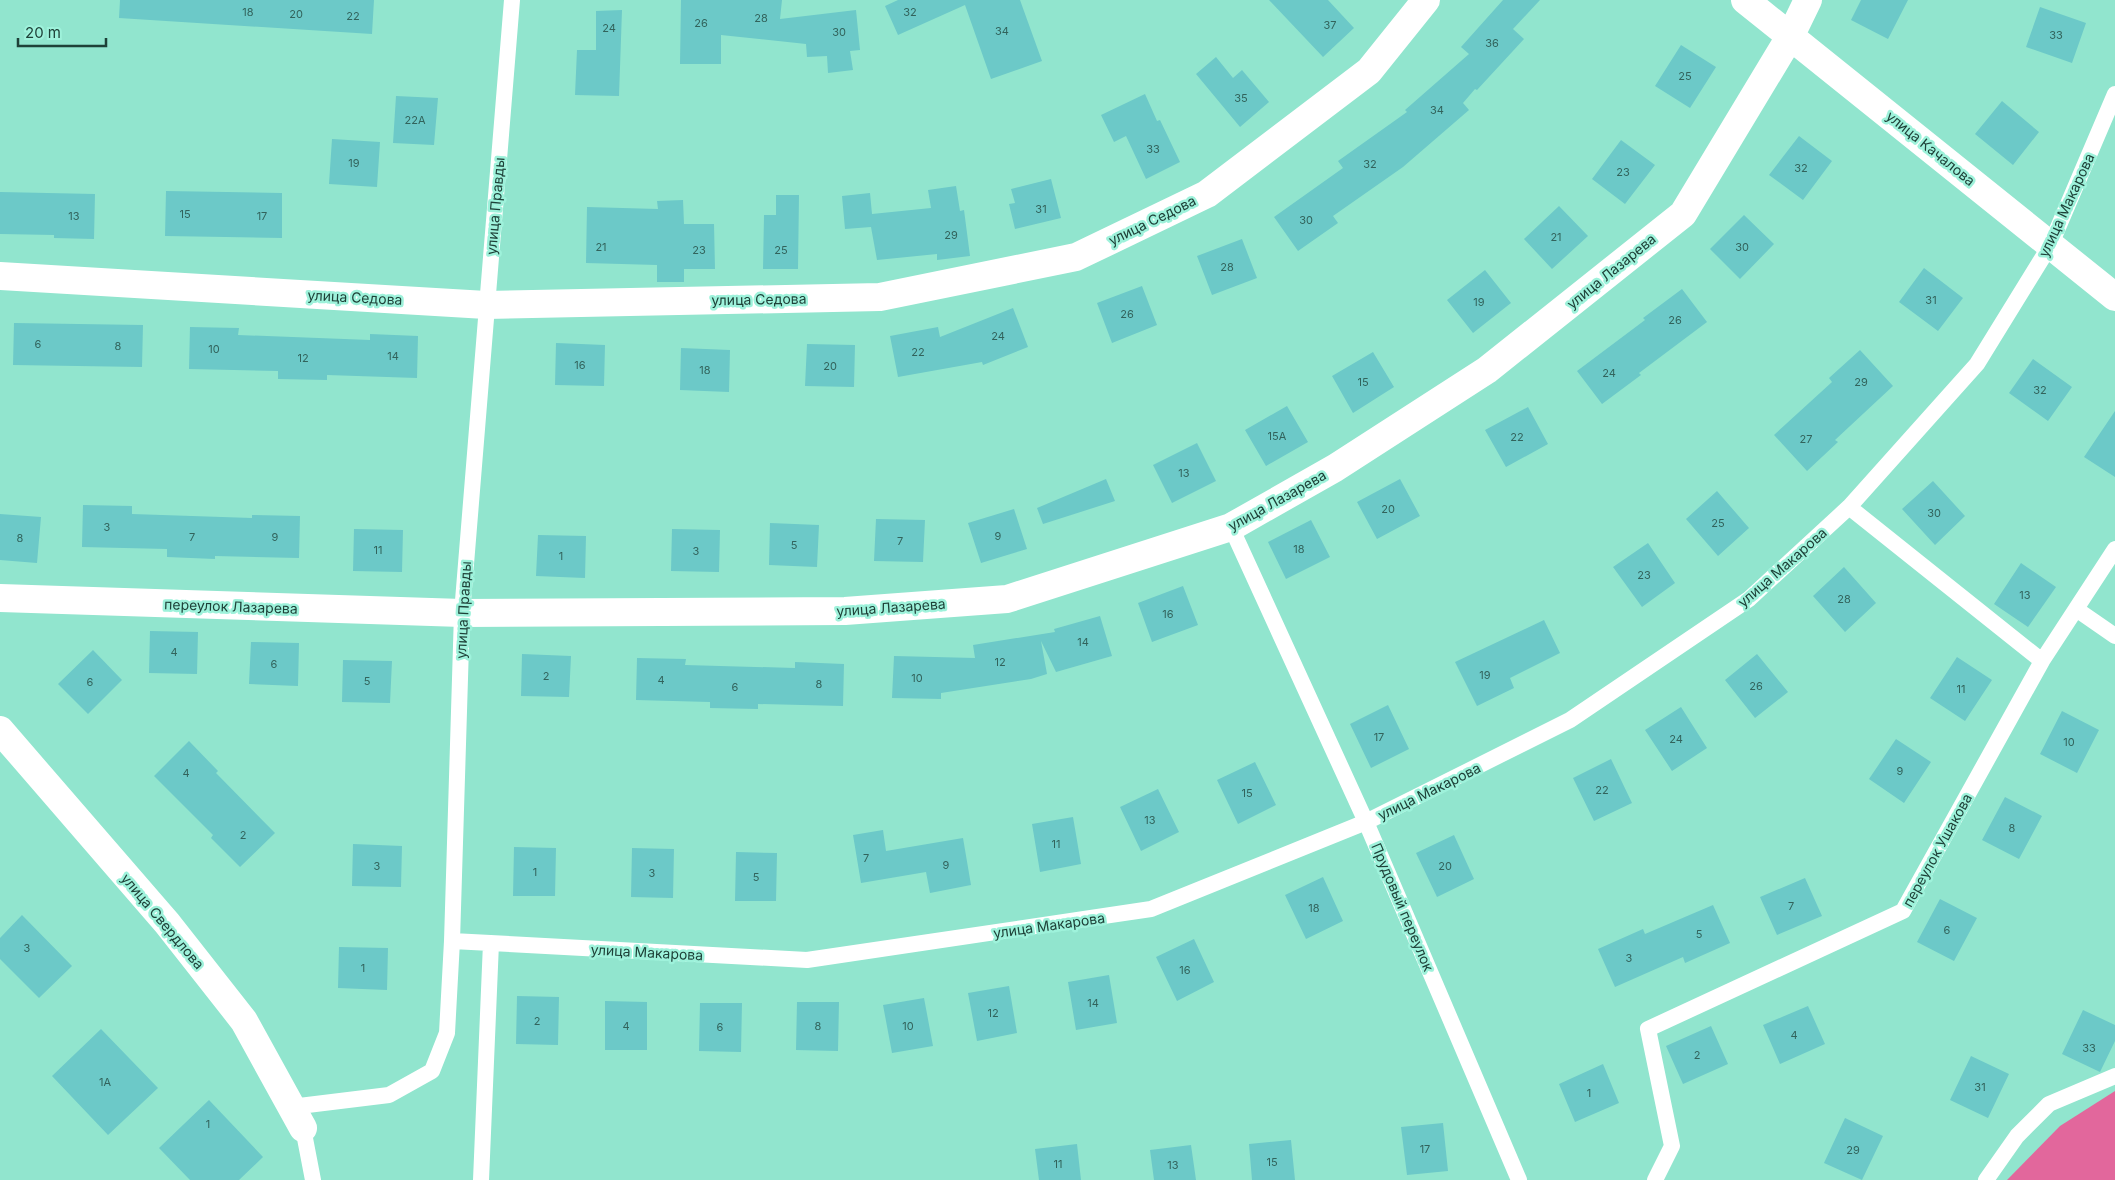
<svg xmlns="http://www.w3.org/2000/svg" width="2115" height="1180" viewBox="0 0 2115 1180" font-family="Inter,sans-serif">
  <style>
    .forest { fill: #e2679c }
    .building { fill: #6cc9c8 }
    .lines { fill: none; stroke-linecap: round; stroke-linejoin: round }
    .lane { stroke: #fff; stroke-width: 16 }
    .street { stroke: #fff; stroke-width: 28 }
    .labels { text-anchor: middle; dominant-baseline: central; stroke-width: 5; stroke-linejoin: round; paint-order: stroke }
    .number-label { font-size: 11px; fill: #32635c }
    .street-label { font-size: 14px; fill: #1e4138; stroke: #9ef2db }
  </style>
  <rect width="100%" height="100%" fill="#91e5ce"/>
  <path class="forest" d="M 2115,1091 L 2115,1180 L 2007,1180 L 2060,1126 Z"/>
  <path class="building" d="M 120,0 L 374,0 L 372,34 L 119,18 Z
    M 681,0 L 782,0 L 780,19 L 856,10 L 860,50 L 850,51 L 853,70 L 828,73 L 827,56 L 807,57 L 806,44 L 721,35 L 721,64 L 680,64 Z
    M 898,0 L 1020,0 L 1042,61 L 991,79 L 965,5 L 898,35 L 885,6 Z
    M 1269,0 L 1328,0 L 1354,28 L 1323,57 Z
    M 1503,0 L 1540,0 L 1513,29 L 1524,39 L 1477,90 L 1475,89 L 1463,103 L 1469,110 L 1403,167 L 1333,216 L 1338,223 L 1298,251 L 1274,217 L 1343,168 L 1338,161 L 1407,112 L 1405,110 L 1469,54 L 1461,47 Z
    M 1861,0 L 1908,0 L 1888,39 L 1851,20 Z
    M 2040,7 L 2086,23 L 2072,63 L 2026,47 Z
    M 622,10 L 619,96 L 575,95 L 577,50 L 596,50 L 596,11 Z
    M 1681,45 L 1716,67 L 1690,108 L 1655,86 Z
    M 1216,57 L 1233,78 L 1242,70 L 1269,102 L 1240,127 L 1196,74 Z
    M 1145,94 L 1157,121 L 1160,120 L 1180,162 L 1146,179 L 1126,136 L 1114,142 L 1101,115 Z
    M 396,96 L 438,98 L 434,145 L 393,143 Z
    M 2002,101 L 2039,132 L 2013,165 L 1975,134 Z
    M 1799,136 L 1832,161 L 1803,200 L 1769,175 Z
    M 332,139 L 380,142 L 377,187 L 329,184 Z
    M 1621,140 L 1655,165 L 1625,204 L 1592,179 Z
    M 1051,179 L 1061,218 L 1015,229 L 1009,204 L 1015,203 L 1011,189 Z
    M 956,186 L 960,211 L 964,210 L 970,256 L 937,260 L 937,254 L 877,260 L 871,227 L 845,229 L 842,196 L 870,193 L 872,214 L 931,208 L 928,190 Z
    M 166,191 L 282,193 L 282,238 L 165,236 Z
    M 0,192 L 95,194 L 94,239 L 54,238 L 54,235 L 0,234 Z
    M 776,195 L 799,195 L 798,269 L 763,269 L 764,215 L 776,215 Z
    M 683,200 L 684,224 L 714,224 L 715,269 L 684,269 L 684,282 L 657,282 L 657,265 L 586,263 L 587,207 L 658,209 L 657,201 Z
    M 1559,206 L 1588,236 L 1552,269 L 1524,239 Z
    M 1744,215 L 1774,244 L 1740,279 L 1710,249 Z
    M 1242,239 L 1257,278 L 1212,295 L 1197,256 Z
    M 1924,268 L 1963,298 L 1938,331 L 1899,302 Z
    M 1485,270 L 1511,303 L 1473,333 L 1447,300 Z
    M 1142,286 L 1157,325 L 1112,343 L 1097,303 Z
    M 1682,289 L 1707,322 L 1639,373 L 1641,375 L 1602,404 L 1577,371 L 1645,320 L 1643,318 Z
    M 1013,308 L 1028,347 L 983,365 L 982,362 L 898,377 L 890,336 L 938,327 L 940,337 Z
    M 14,323 L 143,325 L 142,367 L 13,365 Z
    M 190,327 L 239,328 L 238,335 L 370,340 L 370,334 L 418,336 L 417,378 L 327,375 L 327,380 L 278,379 L 278,371 L 189,369 Z
    M 556,343 L 605,345 L 604,386 L 555,385 Z
    M 807,344 L 855,345 L 854,387 L 805,386 Z
    M 681,348 L 730,350 L 729,392 L 680,390 Z
    M 1860,350 L 1893,386 L 1835,440 L 1838,442 L 1807,471 L 1774,435 L 1832,382 L 1829,378 Z
    M 1373,352 L 1394,387 L 1353,413 L 1332,376 Z
    M 2033,359 L 2072,387 L 2048,421 L 2009,393 Z
    M 1287,406 L 1308,442 L 1266,466 L 1245,430 Z
    M 1528,407 L 1548,444 L 1506,467 L 1485,430 Z
    M 2115,411 L 2115,477 L 2084,457 Z
    M 1197,443 L 1216,481 L 1172,503 L 1153,465 Z
    M 1106,479 L 1115,501 L 1043,524 L 1037,508 Z
    M 1400,479 L 1420,516 L 1377,539 L 1357,502 Z
    M 1933,481 L 1965,516 L 1935,545 L 1902,509 Z
    M 1717,491 L 1749,528 L 1718,556 L 1686,519 Z
    M 83,505 L 132,506 L 132,514 L 252,518 L 252,515 L 300,516 L 299,558 L 215,556 L 215,559 L 167,557 L 167,549 L 82,547 Z
    M 1014,509 L 1027,549 L 981,563 L 968,523 Z
    M 0,514 L 41,517 L 37,563 L 0,560 Z
    M 876,519 L 925,520 L 923,562 L 874,561 Z
    M 1311,520 L 1330,557 L 1286,579 L 1268,542 Z
    M 770,523 L 819,525 L 817,567 L 769,565 Z
    M 354,529 L 403,530 L 402,572 L 353,571 Z
    M 672,529 L 720,530 L 719,572 L 671,571 Z
    M 538,535 L 586,536 L 585,578 L 536,576 Z
    M 1648,543 L 1675,583 L 1642,607 L 1613,567 Z
    M 2021,563 L 2056,587 L 2028,627 L 1994,604 Z
    M 1844,567 L 1876,603 L 1845,632 L 1813,596 Z
    M 1183,586 L 1198,625 L 1152,642 L 1138,603 Z
    M 1100,616 L 1112,656 L 1056,672 L 1041,641 L 1047,674 L 1031,679 L 941,693 L 941,699 L 892,698 L 894,656 L 975,658 L 973,645 L 1055,632 L 1054,629 Z
    M 1544,620 L 1560,653 L 1510,678 L 1514,688 L 1477,706 L 1455,662 Z
    M 150,631 L 198,632 L 197,674 L 149,673 Z
    M 251,642 L 299,643 L 298,686 L 249,684 Z
    M 93,650 L 122,680 L 88,714 L 58,684 Z
    M 522,654 L 571,656 L 569,697 L 521,696 Z
    M 1757,654 L 1788,692 L 1755,718 L 1725,680 Z
    M 1957,657 L 1992,680 L 1965,721 L 1930,698 Z
    M 637,658 L 686,659 L 685,665 L 795,668 L 795,662 L 844,664 L 843,706 L 758,704 L 758,709 L 710,708 L 710,702 L 636,700 Z
    M 343,660 L 392,661 L 390,703 L 342,702 Z
    M 1388,705 L 1409,749 L 1371,768 L 1350,724 Z
    M 1681,707 L 1707,748 L 1672,771 L 1645,730 Z
    M 2062,711 L 2099,730 L 2077,773 L 2040,754 Z
    M 1896,739 L 1931,762 L 1904,803 L 1869,779 Z
    M 189,741 L 218,771 L 216,773 L 275,833 L 240,867 L 211,838 L 213,835 L 154,776 Z
    M 1611,759 L 1632,803 L 1594,821 L 1573,778 Z
    M 1255,762 L 1276,805 L 1238,824 L 1217,780 Z
    M 1158,789 L 1179,832 L 1141,851 L 1120,807 Z
    M 2005,797 L 2042,816 L 2019,859 L 1982,840 Z
    M 1073,817 L 1081,864 L 1040,872 L 1032,824 Z
    M 883,830 L 886,851 L 963,838 L 971,885 L 930,893 L 926,872 L 861,883 L 853,835 Z
    M 1454,835 L 1474,879 L 1437,897 L 1416,853 Z
    M 353,844 L 402,846 L 401,887 L 352,886 Z
    M 514,847 L 556,848 L 555,896 L 513,896 Z
    M 632,848 L 674,849 L 673,898 L 631,897 Z
    M 736,852 L 777,853 L 776,901 L 735,901 Z
    M 1323,877 L 1343,921 L 1306,939 L 1285,895 Z
    M 1805,878 L 1822,916 L 1777,935 L 1760,897 Z
    M 1940,899 L 1977,918 L 1954,961 L 1917,942 Z
    M 1713,905 L 1730,943 L 1685,963 L 1683,957 L 1615,987 L 1598,949 L 1643,929 L 1645,934 Z
    M 22,915 L 72,966 L 39,998 L 0,959 L 0,938 Z
    M 1194,939 L 1214,982 L 1177,1001 L 1156,957 Z
    M 339,947 L 388,948 L 387,990 L 338,988 Z
    M 1109,975 L 1117,1023 L 1076,1030 L 1068,982 Z
    M 1009,986 L 1017,1033 L 977,1041 L 968,993 Z
    M 517,996 L 559,997 L 558,1045 L 516,1044 Z
    M 924,998 L 933,1046 L 892,1053 L 883,1005 Z
    M 605,1001 L 647,1002 L 647,1050 L 605,1050 Z
    M 797,1002 L 839,1002 L 838,1051 L 796,1050 Z
    M 700,1003 L 742,1003 L 741,1052 L 699,1051 Z
    M 1808,1006 L 1825,1044 L 1780,1064 L 1763,1025 Z
    M 2083,1010 L 2115,1025 L 2115,1041 L 2100,1072 L 2062,1054 Z
    M 1711,1026 L 1728,1064 L 1683,1084 L 1666,1046 Z
    M 101,1029 L 158,1088 L 108,1135 L 52,1076 Z
    M 1971,1056 L 2009,1074 L 1988,1118 L 1950,1100 Z
    M 1603,1064 L 1619,1103 L 1575,1122 L 1559,1084 Z
    M 209,1100 L 263,1157 L 239,1180 L 190,1180 L 159,1148 Z
    M 1845,1118 L 1883,1136 L 1862,1180 L 1824,1163 Z
    M 1443,1123 L 1448,1171 L 1407,1175 L 1401,1127 Z
    M 1291,1140 L 1295,1180 L 1252,1180 L 1249,1144 Z
    M 1077,1144 L 1081,1180 L 1039,1180 L 1035,1149 Z
    M 1191,1145 L 1196,1180 L 1154,1180 L 1150,1150 Z"/>
  <g class="lines">
    <path class="lane" d="M 1849,507 L 2042,661
      M 1231,527 L 1366,822 L 1519,1180
      M 2076,609 L 2115,636
      M 452,941 L 807,960 L 1151,909 L 1366,822 L 1570,720 L 1749,599 L 1849,507 L 1977,364 L 2051,244 L 2115,94
      M 291,1107 L 389,1095 L 432,1071 L 447,1033 L 452,941 L 462,613 L 512,0
      M 303,1128 L 313,1180
      M 481,1180 L 491,943
      M 1655,1180 L 1672,1146 L 1648,1029 L 1903,911 L 2042,661 L 2115,549
      M 1986,1180 L 2017,1136 L 2049,1104 L 2115,1076"/>
    <path class="street" d="M 1745,0 L 2115,297
      M 0,276 L 486,305 L 880,297 L 1076,257 L 1207,194 L 1369,71 L 1426,0
      M 0,598 L 462,613 L 845,611 L 1007,599 L 1231,527 L 1335,468 L 1487,370 L 1683,214 L 1791,35 L 1808,0
      M 0,730 L 167,923 L 244,1021 L 303,1128"/>
  </g>
  <g class="labels">
    <g class="number-label">
      <text x="248" y="12">18</text>
      <text x="910" y="12">32</text>
      <text x="296" y="14">20</text>
      <text x="353" y="16">22</text>
      <text x="761" y="18">28</text>
      <text x="701" y="23">26</text>
      <text x="1330" y="25">37</text>
      <text x="609" y="28">24</text>
      <text x="1002" y="31">34</text>
      <text x="839" y="32">30</text>
      <text x="2056" y="35">33</text>
      <text x="1492" y="43">36</text>
      <text x="1685" y="76">25</text>
      <text x="1241" y="98">35</text>
      <text x="1437" y="110">34</text>
      <text x="415" y="120">22А</text>
      <text x="1153" y="149">33</text>
      <text x="354" y="163">19</text>
      <text x="1370" y="164">32</text>
      <text x="1801" y="168">32</text>
      <text x="1623" y="172">23</text>
      <text x="1041" y="209">31</text>
      <text x="185" y="214">15</text>
      <text x="74" y="216">13</text>
      <text x="262" y="216">17</text>
      <text x="1306" y="220">30</text>
      <text x="951" y="235">29</text>
      <text x="1556" y="237">21</text>
      <text x="601" y="247">21</text>
      <text x="1742" y="247">30</text>
      <text x="699" y="250">23</text>
      <text x="781" y="250">25</text>
      <text x="1227" y="267">28</text>
      <text x="1931" y="300">31</text>
      <text x="1479" y="302">19</text>
      <text x="1127" y="314">26</text>
      <text x="1675" y="320">26</text>
      <text x="998" y="336">24</text>
      <text x="38" y="344">6</text>
      <text x="118" y="346">8</text>
      <text x="214" y="349">10</text>
      <text x="918" y="352">22</text>
      <text x="393" y="356">14</text>
      <text x="303" y="358">12</text>
      <text x="580" y="365">16</text>
      <text x="830" y="366">20</text>
      <text x="705" y="370">18</text>
      <text x="1609" y="373">24</text>
      <text x="1363" y="382">15</text>
      <text x="1861" y="382">29</text>
      <text x="2040" y="390">32</text>
      <text x="1277" y="436">15А</text>
      <text x="1517" y="437">22</text>
      <text x="1806" y="439">27</text>
      <text x="1184" y="473">13</text>
      <text x="1388" y="509">20</text>
      <text x="1934" y="513">30</text>
      <text x="1718" y="523">25</text>
      <text x="107" y="527">3</text>
      <text x="998" y="536">9</text>
      <text x="192" y="537">7</text>
      <text x="275" y="537">9</text>
      <text x="20" y="538">8</text>
      <text x="900" y="541">7</text>
      <text x="794" y="545">5</text>
      <text x="1299" y="549">18</text>
      <text x="378" y="550">11</text>
      <text x="696" y="551">3</text>
      <text x="561" y="556">1</text>
      <text x="1644" y="575">23</text>
      <text x="2025" y="595">13</text>
      <text x="1844" y="599">28</text>
      <text x="1168" y="614">16</text>
      <text x="1083" y="642">14</text>
      <text x="174" y="652">4</text>
      <text x="1000" y="662">12</text>
      <text x="274" y="664">6</text>
      <text x="1485" y="675">19</text>
      <text x="546" y="676">2</text>
      <text x="917" y="678">10</text>
      <text x="661" y="680">4</text>
      <text x="367" y="681">5</text>
      <text x="90" y="682">6</text>
      <text x="819" y="684">8</text>
      <text x="1756" y="686">26</text>
      <text x="735" y="687">6</text>
      <text x="1961" y="689">11</text>
      <text x="1379" y="737">17</text>
      <text x="1676" y="739">24</text>
      <text x="2069" y="742">10</text>
      <text x="1900" y="771">9</text>
      <text x="186" y="773">4</text>
      <text x="1602" y="790">22</text>
      <text x="1247" y="793">15</text>
      <text x="1150" y="820">13</text>
      <text x="2012" y="828">8</text>
      <text x="243" y="835">2</text>
      <text x="1056" y="844">11</text>
      <text x="866" y="858">7</text>
      <text x="946" y="865">9</text>
      <text x="377" y="866">3</text>
      <text x="1445" y="866">20</text>
      <text x="535" y="872">1</text>
      <text x="652" y="873">3</text>
      <text x="756" y="877">5</text>
      <text x="1791" y="906">7</text>
      <text x="1314" y="908">18</text>
      <text x="1947" y="930">6</text>
      <text x="1699" y="934">5</text>
      <text x="27" y="948">3</text>
      <text x="1629" y="958">3</text>
      <text x="363" y="968">1</text>
      <text x="1185" y="970">16</text>
      <text x="1093" y="1003">14</text>
      <text x="993" y="1013">12</text>
      <text x="537" y="1021">2</text>
      <text x="626" y="1026">4</text>
      <text x="818" y="1026">8</text>
      <text x="908" y="1026">10</text>
      <text x="720" y="1027">6</text>
      <text x="1794" y="1035">4</text>
      <text x="2089" y="1048">33</text>
      <text x="1697" y="1055">2</text>
      <text x="105" y="1082">1А</text>
      <text x="1980" y="1087">31</text>
      <text x="1589" y="1093">1</text>
      <text x="208" y="1124">1</text>
      <text x="1425" y="1149">17</text>
      <text x="1853" y="1150">29</text>
      <text x="1272" y="1162">15</text>
      <text x="1058" y="1164">11</text>
      <text x="1173" y="1165">13</text>
    </g>
    <g class="street-label">
      <text transform="translate(1931 148) rotate(39)">улица Качалова</text>
      <text transform="translate(2066 205) rotate(-65)">улица Макарова</text>
      <text transform="translate(495 206) rotate(-85)">улица Правды</text>
      <text transform="translate(1152 220) rotate(-26)">улица Седова</text>
      <text transform="translate(1611 271) rotate(-39)">улица Лазарева</text>
      <text transform="translate(355 297) rotate(3)">улица Седова</text>
      <text transform="translate(759 299) rotate(-1)">улица Седова</text>
      <text transform="translate(1277 500) rotate(-29)">улица Лазарева</text>
      <text transform="translate(1782 567) rotate(-41)">улица Макарова</text>
      <text transform="translate(231 606) rotate(2)">переулок Лазарева</text>
      <text transform="translate(891 607) rotate(-4)">улица Лазарева</text>
      <text transform="translate(463 610) rotate(-87)">улица Правды</text>
      <text transform="translate(1429 791) rotate(-26)">улица Макарова</text>
      <text transform="translate(1937 850) rotate(-61)">переулок Ушакова</text>
      <text transform="translate(1403 907) rotate(67)">Прудовый переулок</text>
      <text transform="translate(163 921) rotate(50)">улица Свердлова</text>
      <text transform="translate(1049 925) rotate(-8)">улица Макарова</text>
      <text transform="translate(647 952) rotate(3)">улица Макарова</text>
    </g>
  </g>
  <path d="M18 38v8h88v-8" fill="none" stroke="#1e4138" stroke-width="2.5"/>
  <text x="25" y="38" font-size="15" fill="#1e4138" stroke="#9ef2db" stroke-width="4" paint-order="stroke">20 m</text>
</svg>
